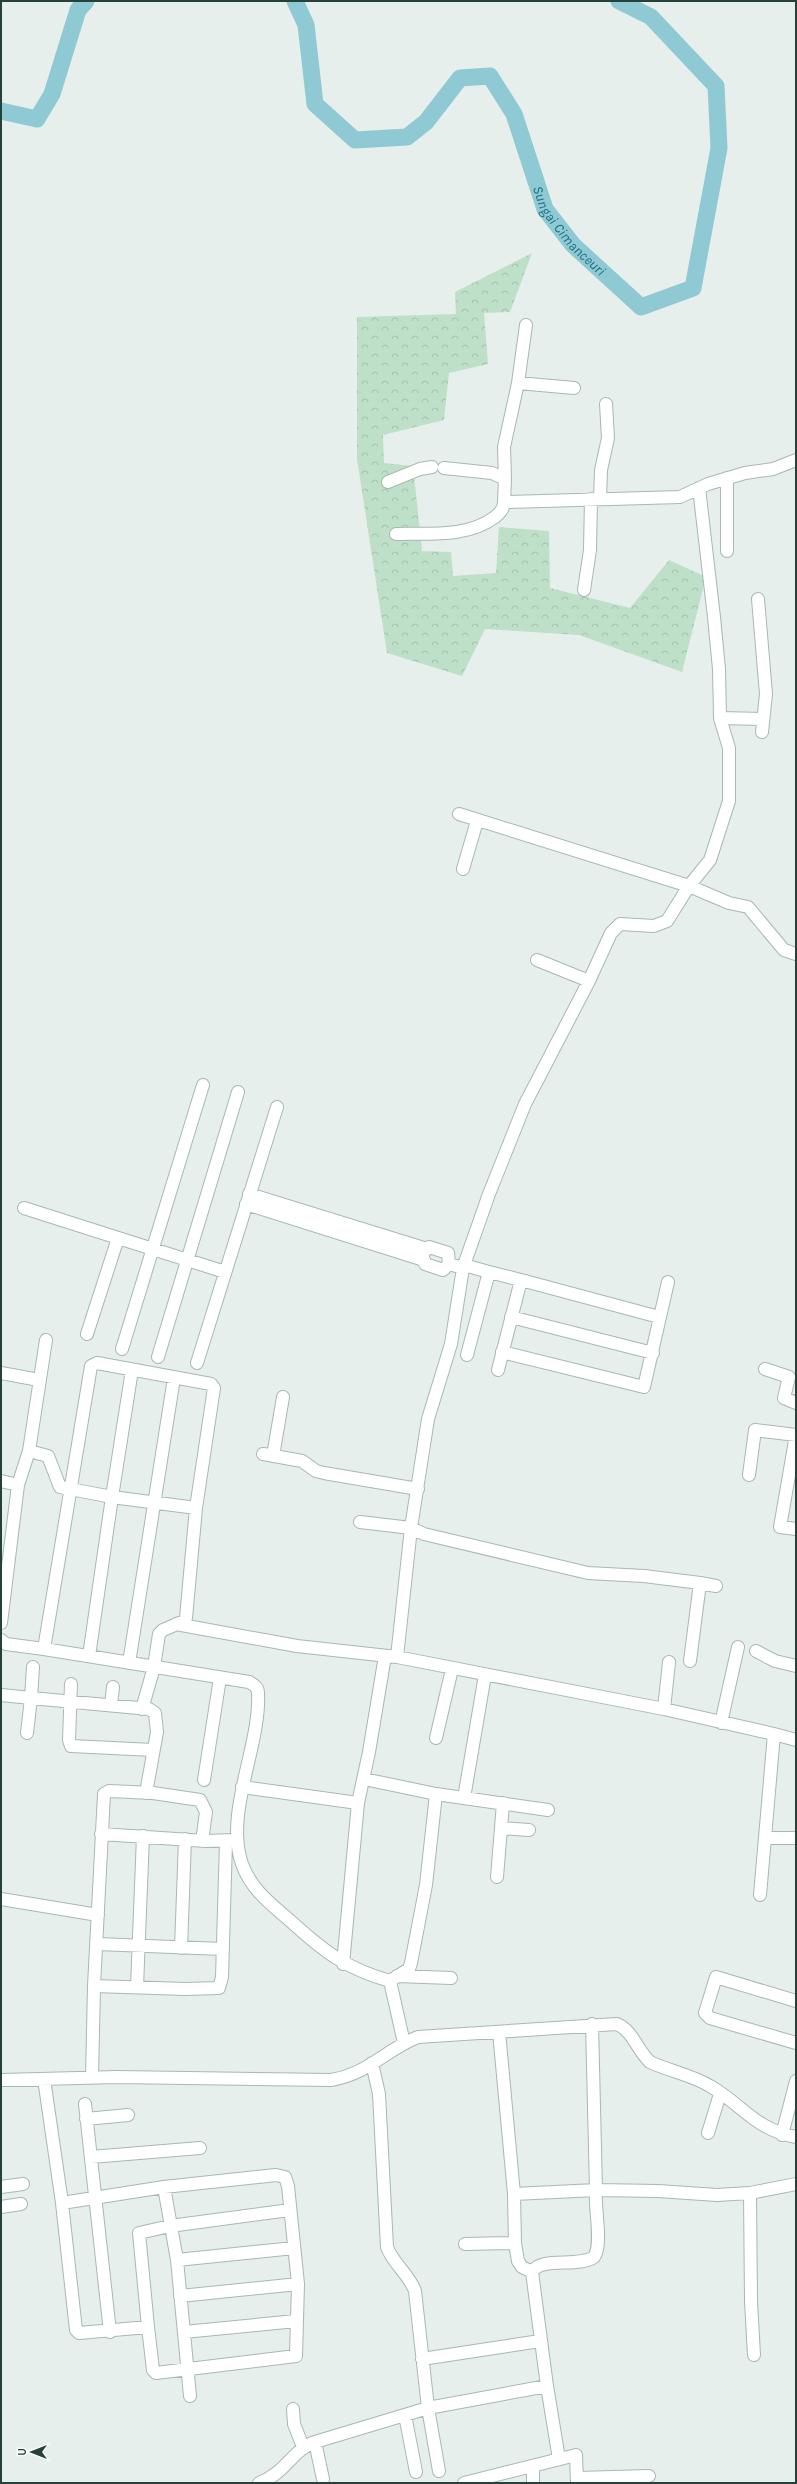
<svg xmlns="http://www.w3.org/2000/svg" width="797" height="2484" viewBox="0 0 797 2484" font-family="Karla,sans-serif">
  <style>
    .forest { fill: url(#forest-crowns) }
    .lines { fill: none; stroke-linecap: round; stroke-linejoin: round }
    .river { stroke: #8ec9d4; stroke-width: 17 }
    .minor-casing { stroke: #a8b8b2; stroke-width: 14 }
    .minor { stroke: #fff; stroke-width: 12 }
    .labels { text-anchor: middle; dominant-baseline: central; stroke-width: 3; stroke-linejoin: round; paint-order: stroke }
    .water-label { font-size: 14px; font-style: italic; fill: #1c6f80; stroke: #f7fbf9 }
  </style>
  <defs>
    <pattern id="forest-crowns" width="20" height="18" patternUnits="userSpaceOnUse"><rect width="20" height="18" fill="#bfe0c8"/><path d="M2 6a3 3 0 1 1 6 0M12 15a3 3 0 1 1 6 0" fill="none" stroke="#a4c1ad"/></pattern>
  </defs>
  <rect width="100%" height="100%" fill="#e6efeb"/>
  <path class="forest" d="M 532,253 L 510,312 L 484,313 L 488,364 L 449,373 L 444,420 L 383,435 L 384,463 L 413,466 L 422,551 L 451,552 L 453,576 L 496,573 L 499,527 L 549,531 L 550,588 L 630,608 L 669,560 L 706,577 L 682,672 L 579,635 L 485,629 L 462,676 L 387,653 L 357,459 L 357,317 L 456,314 L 455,292 Z"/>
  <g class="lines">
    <g class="river">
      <path id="s1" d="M 295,1 L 306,25 L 315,104 L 355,140 L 407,137 L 426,122 L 460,78 L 490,76 L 514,114 L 545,209 L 573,245 L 641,307 L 693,288 L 719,148 L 716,86 L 651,17 L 619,1"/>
      <path d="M 1,111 L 37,119 L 52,94 L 78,10 L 86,1"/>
    </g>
    <g class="minor-casing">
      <path id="minor" d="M 518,383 L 526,325
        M 444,468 L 492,473 L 505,479 L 504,502
        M 727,478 L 727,551
        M 505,479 L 504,447 L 518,383 L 574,388
        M 388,482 L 420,469 L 432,467
        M 600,499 L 601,470 L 608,438 L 606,404
        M 396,534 C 429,533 467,538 495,517 C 500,513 504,509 504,502 L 680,497 L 708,484 L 745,473 L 773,469 L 796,460
        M 584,590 L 590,550 L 591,499
        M 758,599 L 766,694 L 762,732
        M 720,718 L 763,719
        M 459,814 L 689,886 L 729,903 L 748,907 L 784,950 L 796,954
        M 463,869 L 477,821
        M 537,960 L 589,981
        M 249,1194 L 427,1249
        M 246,1204 L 424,1260
        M 24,1208 L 225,1272
        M 449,1264 L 448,1253 L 429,1247 L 422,1254 L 425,1264 L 443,1270 L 449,1264 L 463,1268
        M 464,1265 L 489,1272 L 467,1355
        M 489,1272 L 521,1280 L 498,1370
        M 521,1280 L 659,1317
        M 511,1317 L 653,1353
        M 87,1334 L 118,1238
        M 122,1349 L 203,1085
        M 502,1352 L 644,1387 L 668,1282
        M 158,1357 L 238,1092
        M 197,1363 L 277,1107
        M 765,1369 L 789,1377 L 784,1398 L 796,1403
        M 1,1373 L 39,1380
        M 29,1451 L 48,1456 L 60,1487 L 112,1497 L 132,1370
        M 263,1454 L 302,1461 L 316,1471 L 324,1473 L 418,1489
        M 273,1456 L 283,1397
        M 749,1475 L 755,1430 L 796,1435 L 780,1527 L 796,1529
        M 1,1481 L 18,1485
        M 360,1522 L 411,1528 L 424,1534 L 588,1573 L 644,1576 L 700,1583 L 690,1661
        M 700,1583 L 716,1586
        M 1,1623 L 18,1485 L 29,1451 L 46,1340
        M 176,1624 L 297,1646 L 397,1657 L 664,1709 L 774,1734 L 760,1895
        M 1,1640 L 6,1644 L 44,1649
        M 756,1651 L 775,1661 L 796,1666
        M 89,1656 L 112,1497 L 196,1508 L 214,1388 L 211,1384 L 97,1363 L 91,1366 L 44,1649 L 249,1682 C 254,1685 258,1687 258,1693 C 261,1745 224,1813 242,1864 C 252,1892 274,1906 295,1925 C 327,1954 348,1969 390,1981 L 404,2043
        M 397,1657 L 411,1528 L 428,1419 L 451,1344 L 463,1268 L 489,1194 L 525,1104 L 589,981 L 611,933 L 620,924 L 654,926 L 667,921 L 689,886 L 710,860 L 729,801 L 729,748 L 720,718 L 719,669 L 714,617 L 699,488
        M 129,1663 L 174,1378
        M 33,1667 L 31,1698 L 149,1709 L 155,1713 L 157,1732 L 146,1793
        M 71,1684 L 69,1740 L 71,1746 L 153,1750
        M 1,1695 L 31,1698 L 27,1733
        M 111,1705 L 113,1687
        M 142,1709 L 154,1667 L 159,1634 L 163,1630 L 184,1621 L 186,1618 L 196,1508
        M 664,1709 L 669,1662
        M 721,1723 L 738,1647
        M 774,1734 L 796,1740
        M 436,1738 L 452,1669
        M 364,1779 L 436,1794
        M 204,1780 L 220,1678
        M 242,1787 L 358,1803
        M 464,1798 L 485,1675
        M 501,1828 L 529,1830
        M 101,1834 L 206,1841 L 233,1840
        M 765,1838 L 796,1838
        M 497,1877 L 503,1803
        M 1,1899 L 98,1915
        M 97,1944 L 223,1949
        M 181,1948 L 185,1839
        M 343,1964 L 358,1803 L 369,1752 L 385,1656
        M 397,1976 L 451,1978
        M 390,1981 L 409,1969 L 411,1963 L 426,1885 L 436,1794 L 548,1810
        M 94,1986 L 185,1989 L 219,1988 L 222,1977 L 226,1842
        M 137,1987 L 143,1836
        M 796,2001 L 716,1977 L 705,2013 L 710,2018 L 796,2043
        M 499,2032 L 514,2194 L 515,2243 L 518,2261 L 522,2267 L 532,2272
        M 372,2063 L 379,2094 L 387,2247 C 393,2264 409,2274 415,2291 L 428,2408 L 439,2471
        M 92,2078 L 94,1986 L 104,1794 L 109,1791 L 153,1793 L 200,1800 L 206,1812 L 202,1841
        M 44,2079 L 62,2203 L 164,2187 L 276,2175 L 285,2177 L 288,2186 L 298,2284 L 296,2356 L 156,2373 L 153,2370 L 148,2327 L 79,2333 L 76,2330 L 62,2203
        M 1,2080 L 117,2077 L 331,2080 C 368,2074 385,2050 418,2037 L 617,2024 C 633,2031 637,2050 650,2062 C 669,2071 692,2075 710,2086 C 743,2105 754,2129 796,2137
        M 85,2104 L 110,2332
        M 86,2119 L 128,2115
        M 708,2133 L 720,2094
        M 782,2135 L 796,2081
        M 91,2157 L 200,2148
        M 1,2187 L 23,2184
        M 164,2187 L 177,2260 L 190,2396
        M 750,2193 L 751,2301 L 754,2355
        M 514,2194 L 596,2190 L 592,2024
        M 1,2207 L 21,2204
        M 465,2244 L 515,2243
        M 177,2260 L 294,2248
        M 180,2296 L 298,2284
        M 148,2327 L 139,2233 L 170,2226 L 290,2210
        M 184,2332 L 296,2321
        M 422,2359 L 540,2341
        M 293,2409 L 294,2424 L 303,2447
        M 405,2415 L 416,2472
        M 315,2442 L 428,2408 L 547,2386
        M 559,2459 L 547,2386 L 532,2272 C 541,2256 578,2268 594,2257 C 603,2244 594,2207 596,2190 L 658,2191 L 717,2195 L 750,2193 L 796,2184
        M 533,2467 L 533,2483
        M 577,2478 L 649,2476
        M 259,2483 C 286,2473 293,2449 315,2442 L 323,2479
        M 464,2483 L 576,2455 L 577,2483"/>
    </g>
    <use href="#minor" class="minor"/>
  </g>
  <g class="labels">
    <g class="water-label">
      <text stroke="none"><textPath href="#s1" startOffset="498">Sungai Cimanceuri</textPath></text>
    </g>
  </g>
  <rect width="797" height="2484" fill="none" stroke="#24423a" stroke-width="4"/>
  <g transform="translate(32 2452) rotate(270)" stroke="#f7fbf9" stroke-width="3" paint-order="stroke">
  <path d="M0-3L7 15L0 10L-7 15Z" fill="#24423a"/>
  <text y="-6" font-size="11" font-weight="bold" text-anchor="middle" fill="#24423a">U</text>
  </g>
</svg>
